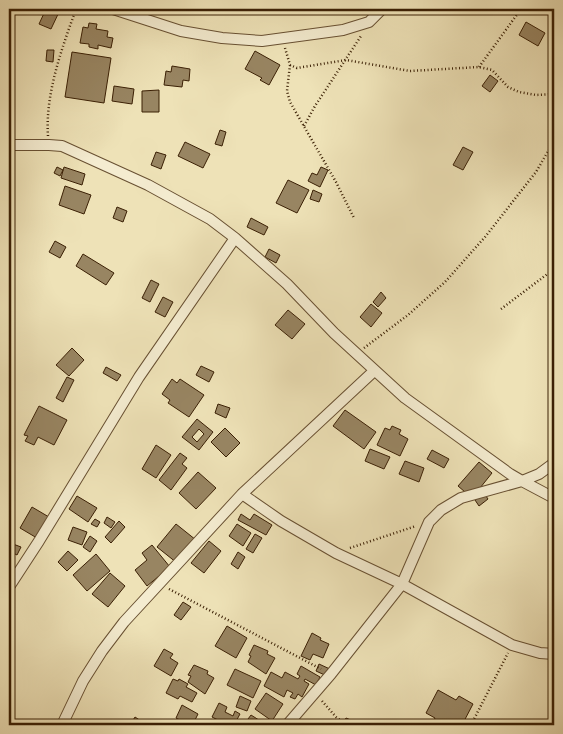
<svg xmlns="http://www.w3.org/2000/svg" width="563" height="734" viewBox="0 0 563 734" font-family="'EB Garamond',serif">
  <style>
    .building { fill: #988562; stroke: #3b2005; fill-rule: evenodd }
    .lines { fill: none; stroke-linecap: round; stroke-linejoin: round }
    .minor-casing { stroke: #685032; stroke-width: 12 }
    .path { stroke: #3b2005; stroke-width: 2.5; stroke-dasharray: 1 2.5; stroke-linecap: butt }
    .minor { stroke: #f4ecd0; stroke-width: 10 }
  </style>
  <rect width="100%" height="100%" fill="#eee2b7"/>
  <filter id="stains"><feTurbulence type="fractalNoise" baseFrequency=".004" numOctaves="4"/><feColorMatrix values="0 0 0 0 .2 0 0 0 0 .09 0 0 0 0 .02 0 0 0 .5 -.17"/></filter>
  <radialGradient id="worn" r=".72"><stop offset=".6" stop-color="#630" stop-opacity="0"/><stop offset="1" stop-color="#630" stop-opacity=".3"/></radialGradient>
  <path class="building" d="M 46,9 L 60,10 L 51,29 L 39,24 Z
    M 526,22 L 545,33 L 538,46 L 519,35 Z
    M 89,23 L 97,24 L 96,29 L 108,31 L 107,37 L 113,38 L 111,48 L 98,45 L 98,49 L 89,47 L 89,44 L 80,43 L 83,27 L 88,28 Z
    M 47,50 L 54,50 L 53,62 L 46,61 Z
    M 255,51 L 280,65 L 269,85 L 260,80 L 262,78 L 245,69 Z
    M 72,52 L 111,58 L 104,103 L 65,97 Z
    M 172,66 L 190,69 L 189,81 L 183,80 L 182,87 L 164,85 L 166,71 L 171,72 Z
    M 490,75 L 498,81 L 490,92 L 482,86 Z
    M 114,86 L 134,89 L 132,104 L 112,101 Z
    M 159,90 L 159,112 L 142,112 L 142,91 Z
    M 220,130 L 226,132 L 222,146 L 215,144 Z
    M 185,142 L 210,154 L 203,168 L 178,156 Z
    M 463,147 L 473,152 L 463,170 L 453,165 Z
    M 156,152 L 166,155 L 161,169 L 151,165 Z
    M 57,167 L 63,170 L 60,176 L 54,173 Z
    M 64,167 L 85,174 L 82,185 L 61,178 Z
    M 321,167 L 328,170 L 320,187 L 308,181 L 312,173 L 317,175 Z
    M 288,180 L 309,190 L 297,213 L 276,203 Z
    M 65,186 L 91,195 L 84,214 L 59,205 Z
    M 313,190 L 322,194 L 319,202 L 310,199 Z
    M 117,207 L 127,211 L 123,222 L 113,218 Z
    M 251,218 L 268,227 L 264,235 L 247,227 Z
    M 55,241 L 66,247 L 60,258 L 49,252 Z
    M 269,249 L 280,255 L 276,263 L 265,257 Z
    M 83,254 L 114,273 L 106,285 L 76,266 Z
    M 151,280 L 159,284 L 150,302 L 142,298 Z
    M 381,292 L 386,298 L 378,307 L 373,302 Z
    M 163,297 L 173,302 L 165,317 L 155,312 Z
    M 371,304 L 382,313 L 371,327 L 360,317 Z
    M 288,310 L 305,324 L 292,339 L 275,325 Z
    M 72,348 L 84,360 L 69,376 L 56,365 Z
    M 201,366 L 214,372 L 209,382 L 196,375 Z
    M 106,367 L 121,375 L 117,381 L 103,373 Z
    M 67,377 L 74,380 L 63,402 L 56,398 Z
    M 172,379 L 177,383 L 180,379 L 204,395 L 189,417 L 168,403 L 170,400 L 162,394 Z
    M 218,404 L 230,408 L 226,418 L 215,413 Z
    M 39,406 L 67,420 L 54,445 L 38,437 L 34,445 L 25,441 L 28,436 L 24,435 Z
    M 345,410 L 376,432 L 364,449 L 333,426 Z
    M 197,419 L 213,432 L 199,450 L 182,437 ZM 199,429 L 204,434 L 197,442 L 192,437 Z
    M 392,426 L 401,430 L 399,434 L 408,439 L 400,456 L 377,445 L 385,428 L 390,430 Z
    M 225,428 L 240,443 L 226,457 L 211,442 Z
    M 156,445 L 171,455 L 156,478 L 142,469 Z
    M 370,449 L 390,457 L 384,469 L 365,461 Z
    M 432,450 L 449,459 L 444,468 L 427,459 Z
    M 180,453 L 187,458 L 182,464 L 187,468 L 171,490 L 159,480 Z
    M 405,461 L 424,468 L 419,482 L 399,474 Z
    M 479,462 L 492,473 L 472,498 L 458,486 Z
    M 198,472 L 216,488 L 196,509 L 179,493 Z
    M 484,493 L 488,499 L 479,506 L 475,500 Z
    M 77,496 L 97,508 L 88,522 L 69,509 Z
    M 32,507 L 54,520 L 42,541 L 20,528 Z
    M 241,514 L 250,520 L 254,514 L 272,525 L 266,535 L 238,520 Z
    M 107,517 L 115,522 L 111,528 L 104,523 Z
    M 95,519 L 100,522 L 97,527 L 91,524 Z
    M 119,521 L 125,527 L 111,543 L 105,537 Z
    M 176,524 L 196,540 L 177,563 L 157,547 Z
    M 237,524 L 251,533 L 243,546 L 229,536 Z
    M 73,527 L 87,532 L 82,545 L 68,540 Z
    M 255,534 L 262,538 L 253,553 L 246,549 Z
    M 90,536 L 97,541 L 90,552 L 83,547 Z
    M 209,541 L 221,551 L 204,573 L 191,563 Z
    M 13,544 L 21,547 L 17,555 L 9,551 Z
    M 152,545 L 170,567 L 147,586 L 135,570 L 147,560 L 142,553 Z
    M 68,551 L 78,560 L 67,571 L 58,562 Z
    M 238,552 L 245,557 L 238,569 L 231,564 Z
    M 96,554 L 110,571 L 87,591 L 73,575 Z
    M 110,573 L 125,586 L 108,607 L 92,594 Z
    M 183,602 L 191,607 L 181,620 L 174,615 Z
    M 227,626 L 247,638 L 236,658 L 215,646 Z
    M 312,633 L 321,638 L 320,640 L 329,644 L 323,658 L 313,654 L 310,660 L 301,656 Z
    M 254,645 L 268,651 L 267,654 L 275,658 L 266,674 L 248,662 L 251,656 L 249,655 Z
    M 164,649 L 173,654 L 170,658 L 178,663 L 171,676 L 154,666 Z
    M 319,664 L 332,670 L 329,677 L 316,671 Z
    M 194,665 L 208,671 L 207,674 L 214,678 L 205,694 L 188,682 L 191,676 L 188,675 Z
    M 301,666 L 320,677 L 316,685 L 305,679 L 304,681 L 309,684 L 302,697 L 298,694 L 295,699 L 290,697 L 293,693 L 287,690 L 284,697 L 264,686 L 271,672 L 282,678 L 285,672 L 298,679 L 300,676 L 297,674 Z
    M 235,669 L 261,681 L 253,698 L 227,685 Z
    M 173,679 L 178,681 L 179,679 L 188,684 L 186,687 L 197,693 L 192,702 L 180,696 L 178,699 L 166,693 Z
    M 438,690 L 456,700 L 459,696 L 473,704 L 462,725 L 447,725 L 443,722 L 441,725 L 437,725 L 433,723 L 435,718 L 426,713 Z
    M 266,693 L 283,704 L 272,721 L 255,709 Z
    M 240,696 L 251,701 L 247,711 L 236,707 Z
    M 219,703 L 227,707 L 225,712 L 233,716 L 235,711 L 240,714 L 234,725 L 228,725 L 212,717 Z
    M 182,705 L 198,714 L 195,720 L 203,725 L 189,725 L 176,718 Z
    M 251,715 L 262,722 L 259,725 L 248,725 L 245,723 Z
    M 135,717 L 147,725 L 130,725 Z
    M 346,718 L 363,725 L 342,725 Z"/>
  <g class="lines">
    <g class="minor-casing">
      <path id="minor" d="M 113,9 L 181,31 L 222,38 L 262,41 L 343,30 L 369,22 L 382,9
        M 9,145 L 49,145 L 62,146 L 148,185 L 210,219 L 235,238 L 287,284 L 334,333 L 405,398 L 510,474 L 522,481 L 539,474 L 554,463
        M 242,494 L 281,521 L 336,553 L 402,584 L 512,645 L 540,653 L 554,654
        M 9,587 L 39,541 L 139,377 L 235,238
        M 62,725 L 83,681 L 102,651 L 124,622 L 242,494 L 374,371
        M 287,725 L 331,674 L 402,584 L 429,522 L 441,510 L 461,498 L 522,481 L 554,498"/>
    </g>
    <path class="path" d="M 285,48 L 290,65 L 297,68 L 346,60 L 410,71 L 479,67 L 492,70 L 508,87 L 519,92 L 536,95 L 554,94
      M 290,65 L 287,91 L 290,102 L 336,182 L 354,218
      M 479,67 L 521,9
      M 304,126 L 315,106 L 361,36
      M 48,136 C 45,94 62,48 76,9
      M 501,309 L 554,269
      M 364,348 L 408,315 L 445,282 L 485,237 L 536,172 L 554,141
      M 350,548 L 416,526
      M 169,589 L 321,669
      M 322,701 L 336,717 L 347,725
      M 471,725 L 508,653"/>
    <use href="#minor" class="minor"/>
  </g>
  <rect width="563" height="734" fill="none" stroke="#eee2b7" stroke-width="30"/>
  <rect x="10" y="10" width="543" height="714" fill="none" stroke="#3b2005" stroke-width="2.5"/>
  <rect x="15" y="15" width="533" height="704" fill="none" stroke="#3b2005"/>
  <rect width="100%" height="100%" filter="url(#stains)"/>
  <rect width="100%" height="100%" fill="url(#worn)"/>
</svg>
